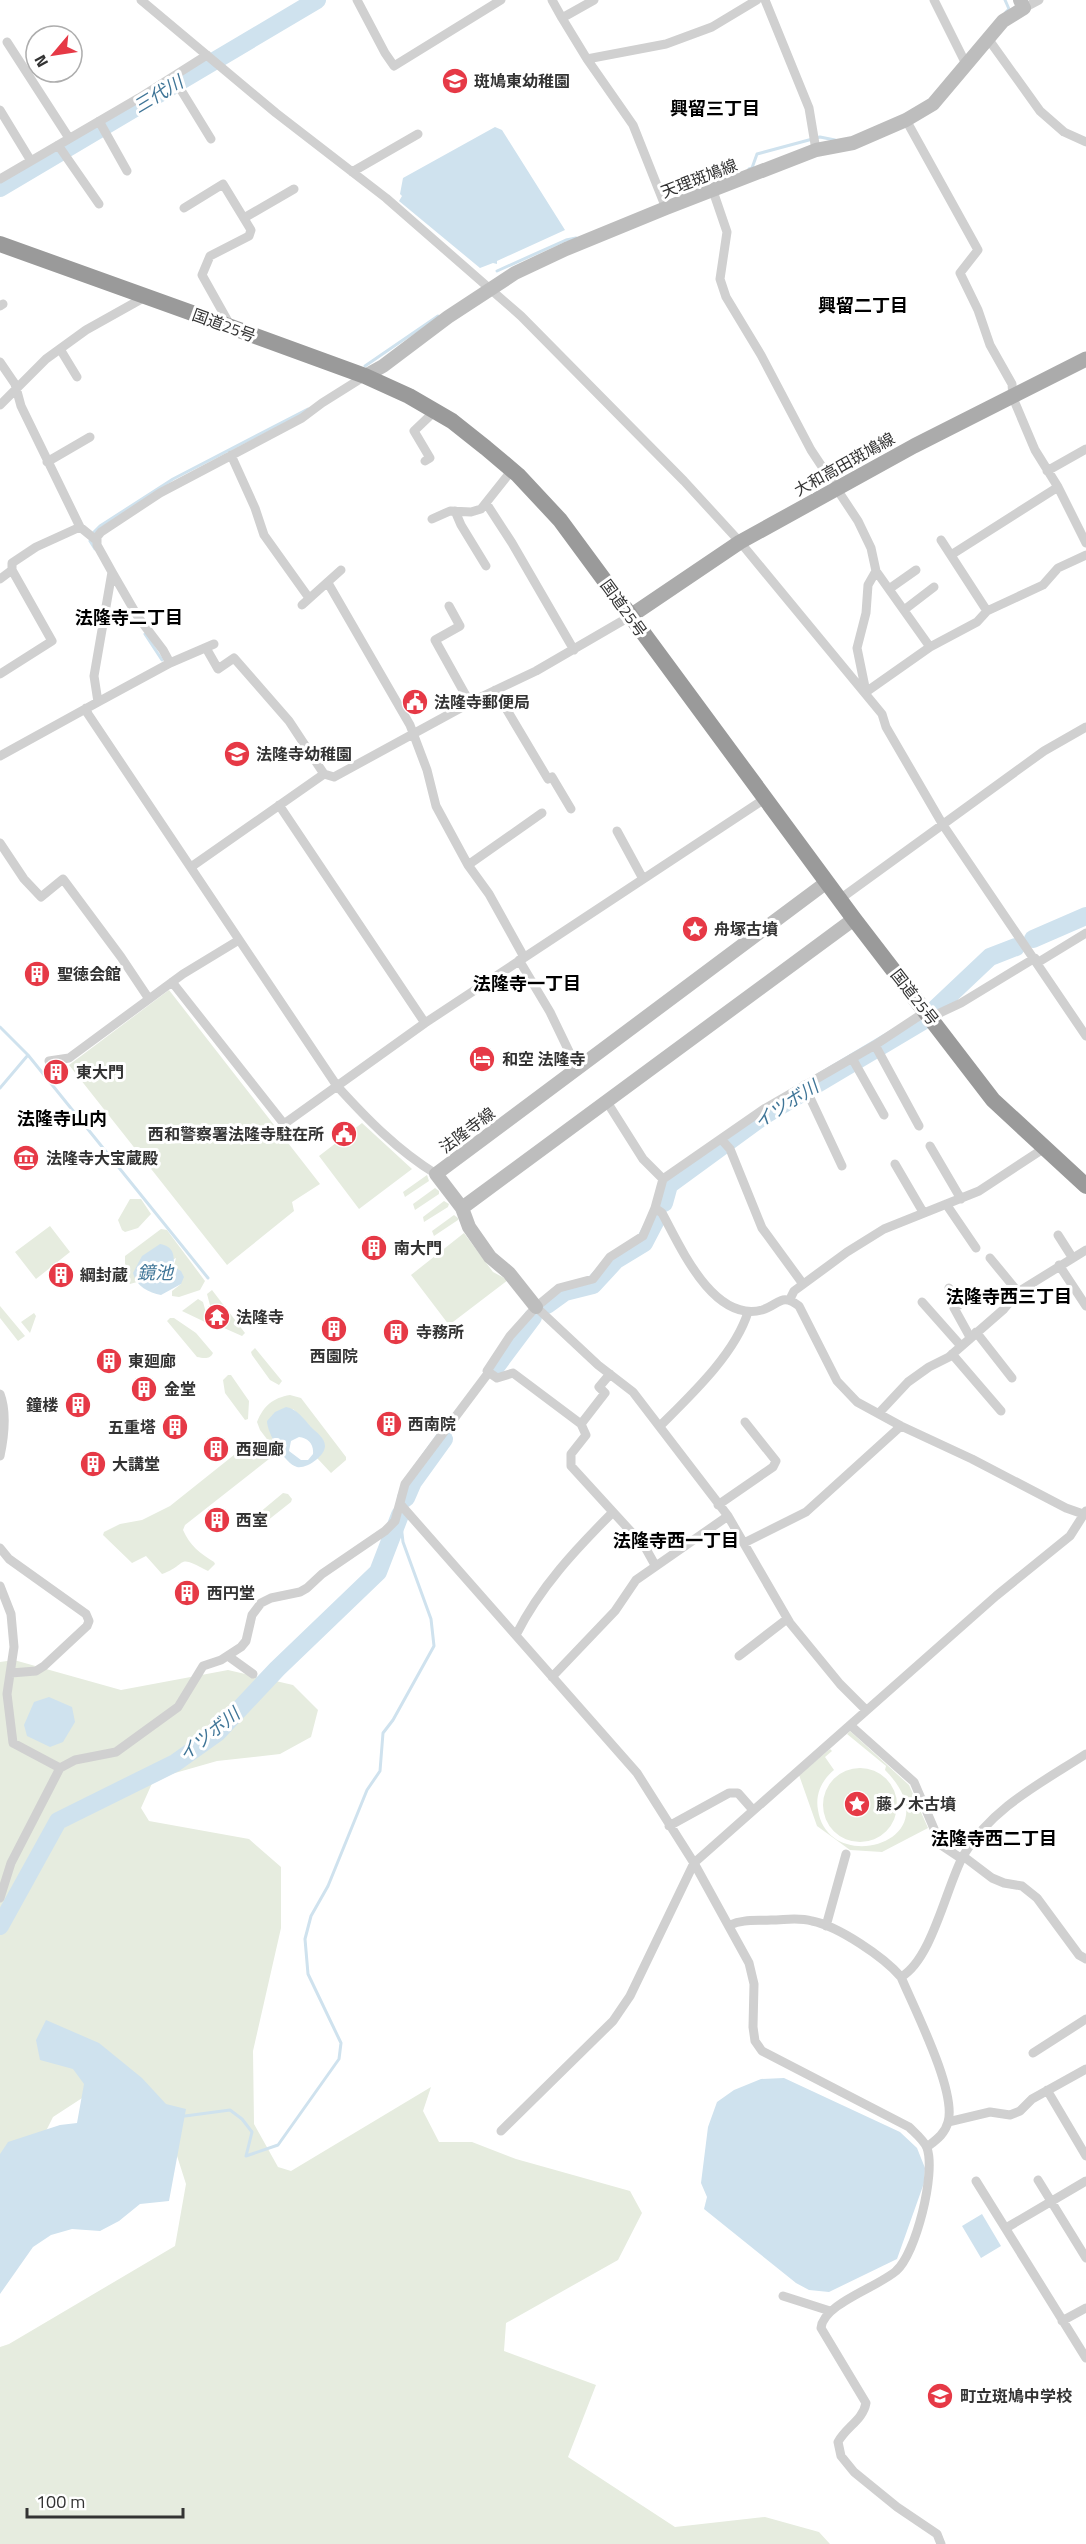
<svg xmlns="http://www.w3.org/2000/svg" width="1086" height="2544" viewBox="0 0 1086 2544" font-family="'Titillium Web','Noto Sans JP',sans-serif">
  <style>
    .green { fill: #e6ecdf }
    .water { fill: #cfe2ee; fill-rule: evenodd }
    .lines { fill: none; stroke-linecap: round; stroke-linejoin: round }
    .stream { stroke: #cfe2ee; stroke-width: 3 }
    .river { stroke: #cfe2ee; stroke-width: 18 }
    .street { stroke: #d0d0d0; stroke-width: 9 }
    .secondary { stroke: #bdbdbd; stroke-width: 14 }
    .primary { stroke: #ababab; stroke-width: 15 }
    .highway { stroke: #9a9a9a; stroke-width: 16 }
    .labels { text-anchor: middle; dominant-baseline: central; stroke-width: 6; stroke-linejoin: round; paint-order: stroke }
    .poi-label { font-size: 16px; font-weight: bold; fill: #333; stroke: #fff; text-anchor: start }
    .street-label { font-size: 16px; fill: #333; stroke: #fff }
    .water-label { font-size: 18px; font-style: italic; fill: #3f7597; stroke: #fff }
    .neighbourhood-label { font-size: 18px; font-weight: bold; fill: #000; stroke: #fff }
  </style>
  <rect width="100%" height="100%" fill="#fff"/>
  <path class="green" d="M 169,990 L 320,1184 L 292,1202 L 294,1211 L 227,1265 L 69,1065 Z
    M 362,1123 L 412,1169 L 359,1209 L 319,1156 Z
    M 427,1175 L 429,1181 L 405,1197 L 403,1192 Z
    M 435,1188 L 439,1191 L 439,1194 L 415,1210 L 413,1204 Z
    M 130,1199 L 141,1199 L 151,1214 L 138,1228 L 125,1232 L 122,1230 L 118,1220 Z
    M 444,1201 L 449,1204 L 448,1207 L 424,1222 L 423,1217 Z
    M 454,1215 L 458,1218 L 458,1220 L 434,1236 L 432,1231 Z
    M 50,1226 L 70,1252 L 36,1279 L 15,1252 Z
    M 161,1229 L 167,1230 L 205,1281 L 200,1290 L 179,1297 L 172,1296 L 172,1291 L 181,1284 L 174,1265 L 176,1258 L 135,1280 L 137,1282 L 130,1284 L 125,1276 L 125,1256 Z
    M 464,1233 L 493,1272 L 508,1280 L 449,1325 L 411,1275 Z
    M 212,1290 L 245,1333 L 242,1336 L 215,1324 L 207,1294 Z
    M 198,1299 L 203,1302 L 208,1320 L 205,1322 L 182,1311 Z
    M 0,1306 L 25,1336 L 18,1341 L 0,1318 Z
    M 34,1313 L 36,1316 L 30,1333 L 21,1322 Z
    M 170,1318 L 174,1318 L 196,1333 L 213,1353 C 210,1360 203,1358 197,1357 L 167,1321 Z
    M 255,1348 L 282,1381 L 279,1385 L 270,1380 L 252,1355 L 251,1352 Z
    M 228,1375 L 231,1375 L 249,1401 L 248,1419 L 245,1420 L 225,1393 L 223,1380 Z
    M 290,1395 L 301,1398 L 346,1457 L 346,1460 L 331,1473 L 317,1458 L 320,1456 L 323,1440 L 293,1409 L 272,1439 L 281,1452 L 279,1455 L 260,1430 L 257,1422 C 264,1405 273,1398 290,1395 Z
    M 254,1439 L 269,1459 L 185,1525 L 183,1530 C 190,1546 200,1553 214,1562 L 215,1564 L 208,1571 C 175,1553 189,1564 162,1574 L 146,1556 L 132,1563 L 103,1535 L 104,1532 L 120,1524 L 142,1520 L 170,1506 Z
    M 283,1493 L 288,1494 L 292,1499 L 291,1502 L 267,1521 L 261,1521 L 259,1513 Z
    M 14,1660 L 121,1690 L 228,1670 L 293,1685 L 318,1710 L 311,1737 L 280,1754 L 217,1761 L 154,1779 L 141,1808 L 149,1821 L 249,1839 L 281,1867 L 281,1928 L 253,2051 L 254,2124 L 278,2167 L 291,2171 L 431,2087 L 423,2111 L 439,2142 L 472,2142 L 516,2159 L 630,2191 L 642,2213 L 618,2260 L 506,2323 L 504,2351 L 596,2385 L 568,2457 L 675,2527 L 765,2517 L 819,2532 L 830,2544 L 0,2544 L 0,2347 L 9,2344 L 175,2246 L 186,2184 L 163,2112 L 119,2074 L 53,2117 L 26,2171 L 0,2186 L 0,1662 Z
    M 850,1731 L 909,1785 L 928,1828 L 882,1852 L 850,1850 L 817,1826 L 799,1775 L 830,1749 L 832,1751 L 825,1757 L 834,1770 C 822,1780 815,1794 818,1810 C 828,1878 956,1842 885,1770 L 886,1766 L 847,1734 Z
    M823 1805a37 37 0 1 1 74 0a37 37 0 1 1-74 0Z"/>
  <path class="water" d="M 495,127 L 502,130 L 565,230 L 497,261 L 497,264 L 493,263 L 480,268 L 399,201 L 402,196 L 400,194 L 403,178 Z
    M 160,1244 C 174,1247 174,1254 174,1267 L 181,1271 L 184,1277 L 181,1284 L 161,1295 C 149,1293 136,1286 133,1273 L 142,1256 Z
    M 286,1407 C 297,1409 304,1419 311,1427 C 316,1432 325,1438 325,1446 C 325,1456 307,1469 297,1467 C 285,1464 267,1433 267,1421 L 275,1412 ZM 299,1437 C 308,1438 314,1444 313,1454 L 308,1460 L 301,1460 L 289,1451 L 291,1441 Z
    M 49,1697 L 72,1707 L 75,1722 L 63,1742 L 50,1747 L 27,1736 L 24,1725 L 34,1702 Z
    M 46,2020 L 99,2043 L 142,2078 L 166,2104 L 186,2109 L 169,2201 L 140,2204 L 119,2221 L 100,2231 L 72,2229 L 51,2235 L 33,2247 L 0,2294 L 0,2154 L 8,2142 L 60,2125 L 77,2123 L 84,2084 L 73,2069 L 40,2060 L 36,2040 Z
    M 784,2078 L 900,2132 L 917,2148 L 925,2168 L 924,2183 L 897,2259 L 829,2292 L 809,2290 L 796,2283 L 704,2209 L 707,2197 L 701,2183 L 708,2127 L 717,2102 L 734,2090 L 761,2079 Z
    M 982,2214 L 1001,2246 L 981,2258 L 962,2226 Z"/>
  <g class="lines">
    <path class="stream" d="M 1005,0 L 1009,9 L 1006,12
      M 749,169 L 752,168 L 757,154 L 820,137 L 835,140
      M 497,271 L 566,240 L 576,238
      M 365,366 L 438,316
      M 94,532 L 100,526 L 173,479 L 308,409
      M 90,541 L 95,549
      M 145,634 L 162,660
      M 0,1027 L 28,1055 L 0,1088
      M 28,1055 L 208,1278
      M 185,2116 L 230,2110 L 242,2119 L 252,2132 L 246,2156 L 278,2145 L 339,2059 L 341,2043 L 308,1974 L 305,1939 L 311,1916 L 328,1886 L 367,1790 L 380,1771 L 383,1733 L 393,1720 L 434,1646 L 431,1619 L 403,1542 L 400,1516"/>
    <path class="river" d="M 0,188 L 317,0
      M 1033,939 L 1086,916
      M 936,1008 L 990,957 L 1016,947
      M 664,1203 L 669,1185 L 673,1182 L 765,1115 L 923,1021
      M 547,1305 L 565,1292 L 593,1285 L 616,1260 L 644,1243 L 656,1220
      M 495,1368 L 533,1317
      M 406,1498 L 413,1482 L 444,1439
      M 0,1926 L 58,1821 L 175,1763 L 217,1733 L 277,1669 L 378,1572 L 400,1515"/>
    <path class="street" d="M 141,0 L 276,113 L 386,198 L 521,316 L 684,481 L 740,542 L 882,714 L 886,727 L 943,825 L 1086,1036
      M 357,0 L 385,53 L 394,66 L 501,0
      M 552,0 L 562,18
      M 594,0 L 562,18 L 587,59 L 633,125 L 666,208
      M 765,0 L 809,108 L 816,150
      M 934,0 L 967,66
      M 1024,8 L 1039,0
      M 989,40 L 1040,111 L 1064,132 L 1086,142
      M 7,42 L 69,138
      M 587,59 L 666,44 L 712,27 L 757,0
      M 173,77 L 211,139
      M 0,110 L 31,161
      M 906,120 L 978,250 L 960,273 L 978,310 L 990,345 L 1012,384 L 1013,398 L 1035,450 L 1058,487 L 1086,543
      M 99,121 L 127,171
      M 58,145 L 99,204
      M 352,172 L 418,134
      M 0,179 L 139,98 L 207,55
      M 713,191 L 727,232 L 720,279 L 726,297 L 761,355 L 811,450 L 858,521 L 871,548 L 876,571 L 868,585 L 866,613 L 857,648 L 866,692 L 930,647 L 977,622 L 987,611 L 1043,585 L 1058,568 L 1086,555
      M 184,208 L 223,184 L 251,230 L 249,236 L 210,256 L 202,275 L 230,325
      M 244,218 L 294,189
      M 0,306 L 3,304
      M 60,349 L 77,377
      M 0,362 L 15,384 L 21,406 L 80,527 L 96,540
      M 0,405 L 46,359 L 86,330 L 145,297
      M 231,455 L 255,508 L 264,535 L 309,598
      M 425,461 L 430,458 L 414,431 L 436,410
      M 47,462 L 90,437
      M 1047,471 L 1086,449
      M 486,503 L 512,543 L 574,650
      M 455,511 L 461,525 L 486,566
      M 432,519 L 450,511 L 471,512 L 481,509 L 512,470
      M 941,540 L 987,611
      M 951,555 L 1058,487
      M 876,571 L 930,647
      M 112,572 L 138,617 L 163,650 L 170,663
      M 0,579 L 12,570
      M 328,583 L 410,725 L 427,770 L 436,806 L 468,865 L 489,894 L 524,957
      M 889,589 L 916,570
      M 302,605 L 341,570
      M 449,606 L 460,626 L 435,640 L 470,703
      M 904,610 L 934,587
      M 206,648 L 218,669 L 234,658 L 289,721 L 324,774 L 334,777 L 479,698 L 536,671 L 629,617
      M 0,674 L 52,641 L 12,570 L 12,563 L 36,547 L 80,527
      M 495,690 L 548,779 L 552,777 L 571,809
      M 98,702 L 170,663 L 214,644
      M 86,708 L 88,714 L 337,1086 C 367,1119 397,1150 436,1174
      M 0,756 L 98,702 L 94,676 L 112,572 L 97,545 L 97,537 L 101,532 L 160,493 L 302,418 L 322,403 L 365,376
      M 279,805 L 425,1023
      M 617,831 L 642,877
      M 0,843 L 24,879 L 41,897 L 63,879 L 121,957 L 149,999
      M 468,865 L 542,813
      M 191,867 L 324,774
      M 840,899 L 1044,751 L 1086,727
      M 519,960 L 550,1012 L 577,1068
      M 1037,963 L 1086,933
      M 172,982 L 284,1124 L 425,1023 L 766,798
      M 931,1017 L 961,1003 L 1035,958
      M 875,1045 L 919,1126
      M 852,1058 L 884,1115
      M 49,1061 L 69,1058 L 183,974 L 239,940
      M 804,1085 L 842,1166
      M 607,1102 L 643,1159 L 663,1179
      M 721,1139 L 730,1149 L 762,1228 L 803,1284
      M 930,1146 L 961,1199
      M 895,1164 L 923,1212
      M 946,1204 L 976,1248
      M 655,1208 L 662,1213 C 680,1246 713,1323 762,1310 C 779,1305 781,1292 799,1306 L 837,1381 L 857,1402 L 901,1426 L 972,1459 L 1066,1508 L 1086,1515
      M 1058,1235 L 1072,1257
      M 990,1258 L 1018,1292
      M 1059,1265 L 1086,1306
      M 949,1288 L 959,1305 L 954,1308 L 970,1337
      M 790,1299 L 794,1291 L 847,1252 L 884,1229 L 979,1191 L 1043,1149
      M 922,1302 L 961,1346
      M 536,1307 L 598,1365 L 633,1392 L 728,1516 L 790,1623 L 840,1684 L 866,1710
      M 976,1332 L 1012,1378
      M 952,1354 L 1001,1411
      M 0,1394 C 7,1412 4,1437 0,1456
      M 879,1413 L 908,1382 L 929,1367 L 949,1357 L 1004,1309 L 1018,1292 L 1086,1250
      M 581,1424 L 605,1393 L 599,1387 L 610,1374
      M 660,1426 C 691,1395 735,1354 748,1312
      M 401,1505 L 637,1773 L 694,1863 L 749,1963 L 754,1984 L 753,2027 L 755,2041 L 762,2051 L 909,2127 C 915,2133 924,2140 927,2148 C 936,2173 916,2254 896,2271 C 878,2287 823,2304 821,2328 L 866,2403 C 863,2420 846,2427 838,2442 L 841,2456 L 854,2472 L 897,2507 L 937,2534 L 941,2544
      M 718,1505 L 773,1467 L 776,1461 L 745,1422
      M 744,1543 L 806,1512 L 901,1426
      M 0,1548 L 9,1559 L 86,1614 L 89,1621 L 87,1626 L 44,1666 L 36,1671 L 11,1673
      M 655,1565 L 645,1547 L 571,1466 L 571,1454 L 586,1435 L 581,1424 L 513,1373 L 497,1378 L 487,1371 L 510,1336 L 536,1307 L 559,1288 L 593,1279 L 610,1257 L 643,1236 L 655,1208 L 663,1179 L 764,1109 L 875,1045 L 922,1014
      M 0,1586 L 11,1614 L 14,1647 L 7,1694 L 13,1743 L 60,1768
      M 516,1635 C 540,1587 576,1549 613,1512
      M 228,1656 L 253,1674
      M 739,1656 L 787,1619
      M 552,1677 L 615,1611 L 636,1580 L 728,1516
      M 850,1725 L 914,1782 L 941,1845 L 962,1859
      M 669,1826 L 729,1793 L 738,1793 L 753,1810
      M 963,1856 L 992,1878 L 1004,1883 L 1022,1886 L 1037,1898 L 1079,1955 L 1086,1959
      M 0,1898 L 11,1863 L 60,1768 L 75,1760 L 116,1752 L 178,1707 L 203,1666 L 221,1660 L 241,1647 L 246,1641 L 252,1615 L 261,1603 L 271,1598 L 300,1592 L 307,1588 L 322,1574 L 385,1531 L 395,1521 L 405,1484 L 489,1372
      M 730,1925 C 743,1919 756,1921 771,1920 C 785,1920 798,1917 812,1921 C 838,1926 884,1957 901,1977 C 914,2008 957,2092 948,2122 C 945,2134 936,2140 927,2147
      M 826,1926 L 846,1854
      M 901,1977 C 932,1959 946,1888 963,1856 C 991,1808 1041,1783 1086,1754
      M 1033,2053 L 1086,2019
      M 1047,2090 L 1086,2156
      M 948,2122 L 990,2112 L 1010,2115 L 1020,2111 L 1032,2099 L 1086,2069
      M 501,2131 L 613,2021 L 630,1996 L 694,1863 L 996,1596 L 1070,1536 L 1086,1511
      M 1038,2180 L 1086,2258
      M 976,2181 L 1086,2358
      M 1006,2228 L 1086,2181
      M 783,2296 L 830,2311
      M 1062,2321 L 1086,2308"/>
    <path class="secondary" d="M 365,376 L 383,366 L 448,317 L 515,273 L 566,249 L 666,208 L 816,150 L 853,143 L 906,120 L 933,104 L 1003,21 L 1024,8 L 1020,0
      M 462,1208 L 854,919
      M 536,1307 L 509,1273 L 490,1257 L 469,1227 L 462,1208 L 436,1174 L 827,882"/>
    <path class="primary" d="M 629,617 L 740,542 L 914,446 L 1086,359"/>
    <path class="highway" d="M 0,244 L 231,327 L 365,376 L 409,396 L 452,421 L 486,448 L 518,475 L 560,520 L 854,919 L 993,1100 L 1086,1186"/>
  </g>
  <defs>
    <g id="school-disc" transform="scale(1.35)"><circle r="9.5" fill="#e63946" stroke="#fff"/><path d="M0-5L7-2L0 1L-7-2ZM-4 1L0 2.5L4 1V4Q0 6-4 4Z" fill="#fff"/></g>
    <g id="civic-disc" transform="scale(1.35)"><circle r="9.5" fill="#e63946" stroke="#fff"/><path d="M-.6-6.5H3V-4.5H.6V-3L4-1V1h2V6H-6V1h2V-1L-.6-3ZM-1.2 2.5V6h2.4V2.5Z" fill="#fff"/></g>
    <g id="sight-disc" transform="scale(1.35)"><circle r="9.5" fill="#e63946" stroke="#fff"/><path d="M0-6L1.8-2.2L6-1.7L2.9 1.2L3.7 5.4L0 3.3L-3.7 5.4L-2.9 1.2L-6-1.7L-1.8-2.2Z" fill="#fff"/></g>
    <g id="building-disc" transform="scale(1.35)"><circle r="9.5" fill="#e63946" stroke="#fff"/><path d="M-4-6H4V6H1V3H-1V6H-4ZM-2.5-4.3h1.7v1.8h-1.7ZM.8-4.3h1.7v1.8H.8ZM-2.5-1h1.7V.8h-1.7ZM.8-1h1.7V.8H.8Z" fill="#fff"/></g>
    <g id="hotel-disc" transform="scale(1.35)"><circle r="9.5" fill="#e63946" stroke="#fff"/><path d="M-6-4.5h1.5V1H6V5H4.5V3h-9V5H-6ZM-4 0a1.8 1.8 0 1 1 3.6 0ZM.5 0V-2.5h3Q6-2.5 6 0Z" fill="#fff"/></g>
    <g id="museum-disc" transform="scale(1.35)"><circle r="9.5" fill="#e63946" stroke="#fff"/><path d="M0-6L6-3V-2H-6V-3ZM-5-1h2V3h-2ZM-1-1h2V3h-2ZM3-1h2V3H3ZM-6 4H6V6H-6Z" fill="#fff"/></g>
    <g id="temple-disc" transform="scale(1.35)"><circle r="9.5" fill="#e63946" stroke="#fff"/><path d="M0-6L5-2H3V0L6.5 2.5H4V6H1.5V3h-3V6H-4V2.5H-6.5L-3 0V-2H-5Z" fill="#fff"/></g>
  </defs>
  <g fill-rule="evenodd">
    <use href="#school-disc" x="455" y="81"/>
    <use href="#civic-disc" x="415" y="702"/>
    <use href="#school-disc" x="237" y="754"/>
    <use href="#sight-disc" x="695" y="929"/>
    <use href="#building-disc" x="37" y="974"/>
    <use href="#hotel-disc" x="482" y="1059"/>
    <use href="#building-disc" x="56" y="1072"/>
    <use href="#civic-disc" x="344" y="1134"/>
    <use href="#museum-disc" x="26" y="1158"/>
    <use href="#building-disc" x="374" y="1248"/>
    <use href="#building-disc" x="61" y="1275"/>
    <use href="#temple-disc" x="217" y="1317"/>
    <use href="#building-disc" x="334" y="1329"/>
    <use href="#building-disc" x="396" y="1332"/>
    <use href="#building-disc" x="109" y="1361"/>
    <use href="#building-disc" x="144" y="1389"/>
    <use href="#building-disc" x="78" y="1405"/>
    <use href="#building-disc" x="389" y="1424"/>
    <use href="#building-disc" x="175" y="1427"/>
    <use href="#building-disc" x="216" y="1449"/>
    <use href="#building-disc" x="93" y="1464"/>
    <use href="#building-disc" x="217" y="1520"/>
    <use href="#building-disc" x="187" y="1593"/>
    <use href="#sight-disc" x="857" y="1804"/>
    <use href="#school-disc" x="940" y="2396"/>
  </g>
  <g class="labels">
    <g class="poi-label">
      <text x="474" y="81">斑鳩東幼稚園</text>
      <text x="434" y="702">法隆寺郵便局</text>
      <text x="256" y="754">法隆寺幼稚園</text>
      <text x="714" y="929">舟塚古墳</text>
      <text x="57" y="974">聖徳会館</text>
      <text x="502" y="1059">和空 法隆寺</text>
      <text x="76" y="1072">東大門</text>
      <text x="324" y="1134" text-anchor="end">西和警察署法隆寺駐在所</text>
      <text x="46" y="1158">法隆寺大宝蔵殿</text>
      <text x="394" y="1248">南大門</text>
      <text x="80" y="1275">綱封蔵</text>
      <text x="236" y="1317">法隆寺</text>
      <text x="416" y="1332">寺務所</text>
      <text x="334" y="1356" text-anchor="middle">西園院</text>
      <text x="128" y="1361">東廻廊</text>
      <text x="164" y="1389">金堂</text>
      <text x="58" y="1405" text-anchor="end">鐘楼</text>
      <text x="408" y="1424">西南院</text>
      <text x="156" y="1427" text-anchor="end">五重塔</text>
      <text x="236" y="1449">西廻廊</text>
      <text x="112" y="1464">大講堂</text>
      <text x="236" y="1520">西室</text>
      <text x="207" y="1593">西円堂</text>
      <text x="876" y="1804">藤ノ木古墳</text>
      <text x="960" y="2396">町立斑鳩中学校</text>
    </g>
    <g class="street-label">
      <text transform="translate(699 178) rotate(-21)">天理斑鳩線</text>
      <text transform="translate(224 325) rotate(20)">国道25号</text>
      <text transform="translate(844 464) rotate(-29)">大和高田斑鳩線</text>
      <text transform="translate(624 608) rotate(54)">国道25号</text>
      <text transform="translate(915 997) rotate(52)">国道25号</text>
      <text transform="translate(467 1130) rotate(-37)">法隆寺線</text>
    </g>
    <g class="water-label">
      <text transform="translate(158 94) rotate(-31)">三代川</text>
      <text transform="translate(786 1104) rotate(-33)">イツボ川</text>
      <text x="155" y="1272">鏡池</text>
      <text transform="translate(209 1734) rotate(-39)">イツボ川</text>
    </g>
    <g class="neighbourhood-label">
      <text x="715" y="108">興留三丁目</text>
      <text x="863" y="305">興留二丁目</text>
      <text x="129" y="617">法隆寺二丁目</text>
      <text x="527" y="983">法隆寺一丁目</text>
      <text x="62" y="1118">法隆寺山内</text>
      <text x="1009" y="1296">法隆寺西三丁目</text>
      <text x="676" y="1540">法隆寺西一丁目</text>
      <text x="994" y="1838">法隆寺西二丁目</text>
    </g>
  </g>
  <g transform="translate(54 54) rotate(241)"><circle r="28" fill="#ffffff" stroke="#adadad" stroke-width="1.5"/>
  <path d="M0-4.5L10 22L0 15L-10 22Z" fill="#e63946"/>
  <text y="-9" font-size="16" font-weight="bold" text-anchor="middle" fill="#333333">N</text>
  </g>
  <path d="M27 2508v9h156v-9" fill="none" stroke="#333333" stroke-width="3"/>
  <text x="36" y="2508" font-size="18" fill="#333333" stroke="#ffffff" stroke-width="4.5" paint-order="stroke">100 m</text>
</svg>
